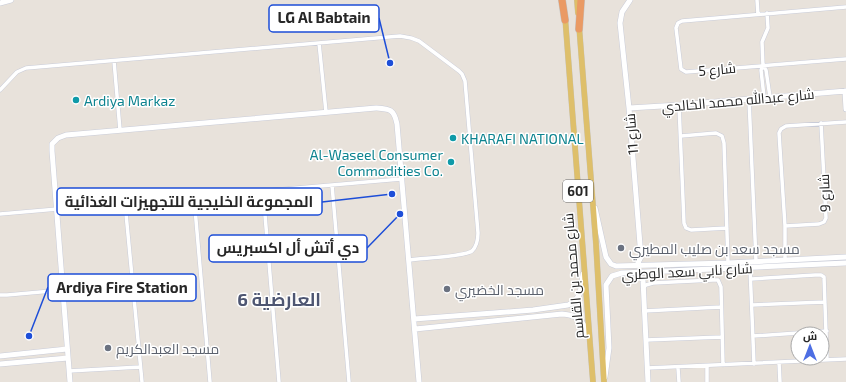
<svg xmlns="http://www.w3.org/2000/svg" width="846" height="382" viewBox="0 0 846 382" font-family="'Exo 2',Cairo,sans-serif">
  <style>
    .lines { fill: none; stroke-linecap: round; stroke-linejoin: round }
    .street-casing { stroke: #c9ccd8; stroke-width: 4.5 }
    .secondary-casing { stroke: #c9ccd8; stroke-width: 6 }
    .primary-casing { stroke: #c3c3c3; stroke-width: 6 }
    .highway-casing { stroke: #c3c3c3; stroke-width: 8 }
    .street { stroke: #fff; stroke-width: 3.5 }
    .secondary { stroke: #fff; stroke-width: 5 }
    .primary { stroke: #debf6a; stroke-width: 5.5 }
    .highway { stroke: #ea9a64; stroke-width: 7 }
    .culture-dot { fill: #0f9aa8; stroke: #fff; stroke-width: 1.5 }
    .worship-dot { fill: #6b7280; stroke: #fff; stroke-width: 1.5 }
    .labels { text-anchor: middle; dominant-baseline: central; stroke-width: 3; stroke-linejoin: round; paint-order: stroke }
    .shield { fill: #fff; stroke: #686868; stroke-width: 1 }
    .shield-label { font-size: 13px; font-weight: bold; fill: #272727 }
    .street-label { font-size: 14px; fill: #272727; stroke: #fff }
    .culture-label { font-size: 14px; fill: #0d838f; stroke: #fff; text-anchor: start }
    .worship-label { font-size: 14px; fill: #5b616d; stroke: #fff; text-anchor: start }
    .district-label { font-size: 18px; font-weight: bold; fill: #4e5672; stroke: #fff }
    .leader { fill: none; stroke: #1d4ed8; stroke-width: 1.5 }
    .callout-dot { fill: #1d4ed8; stroke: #fff; stroke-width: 1.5 }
    .callout { fill: #fff; stroke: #1d4ed8; stroke-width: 1.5 }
    .callout-label { font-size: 15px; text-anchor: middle; font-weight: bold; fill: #272727 }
  </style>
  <rect width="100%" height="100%" fill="#e8e2db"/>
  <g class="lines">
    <g class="street-casing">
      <path id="street" d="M 757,0 L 758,14
        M 846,7 L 682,21 L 678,23 L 676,28 L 681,69 L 686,72 L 846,59
        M 319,43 L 326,112
        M 114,61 L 120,130
        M 763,66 L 766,70 L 770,97
        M 0,90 L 17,72 L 26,68 L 400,36 L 411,38 L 419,41 L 459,71 L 462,74 L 465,81 L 478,233 C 478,240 477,246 472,251 C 464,257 421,258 409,260
        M 764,97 L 761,70 L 763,66 L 762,42 L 768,28 L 767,13
        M 749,99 L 756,261
        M 679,105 L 684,223 L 686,228 L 691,230 L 727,228
        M 681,136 L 716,133 L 722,136 L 724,143 L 728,263
        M 332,185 L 349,382
        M 263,191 L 279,382
        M 194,197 L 210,382
        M 125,203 L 142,382
        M 0,214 L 401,179
        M 785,226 L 819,224 L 824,222 L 826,218 L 821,123
        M 785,260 L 785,226 L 779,133 L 781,129 L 786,126 L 846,122
        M 750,267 L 754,364
        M 751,279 L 815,275 L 821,275 L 824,277 L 827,360
        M 643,288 L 646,285 L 653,283 L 713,280 L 718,280 L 721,287 L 723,365
        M 0,295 L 7,295 L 63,290
        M 752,305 L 825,302
        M 644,311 L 721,307
        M 753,336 L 827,331
        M 646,340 L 722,337
        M 779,362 L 780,382
        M 707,366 L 707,382
        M 647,368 L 846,359
        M 678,368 L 679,382
        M 69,371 L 140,367"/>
    </g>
    <g class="secondary-casing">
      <path id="secondary" d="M 630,0 L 622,12 L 620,23 L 629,108 L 641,257 L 637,265
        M 0,3 L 11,0
        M 845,91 L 846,109
        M 629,108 L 679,105 L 846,91
        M 595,208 L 606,257 L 611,264 L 616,266 L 728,263 L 846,257
        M 635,273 L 643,280 L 648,382
        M 414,319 L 533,310 L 568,305 C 582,300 581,286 583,274
        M 415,329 L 562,314 C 576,315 585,320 587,335
        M 0,356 L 67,349
        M 0,364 L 68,358
        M 605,377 L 609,348 L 606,285 L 612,276 L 622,273 L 846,263
        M 70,382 L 52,151 L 52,144 L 58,138 L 66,135 L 376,108 C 390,109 394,109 397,124 L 419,382"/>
    </g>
    <g class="primary-casing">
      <path id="primary" d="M 577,0 L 578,13
        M 565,16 L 593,382
        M 579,25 L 596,244 L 604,382"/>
    </g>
    <g class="highway-casing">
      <path id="highway" d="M 562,0 L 565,20
        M 579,29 L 581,0"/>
    </g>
    <use href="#street" class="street"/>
    <use href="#secondary" class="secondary"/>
    <use href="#primary" class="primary"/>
    <use href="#highway" class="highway"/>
  </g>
  <g class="culture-dot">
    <circle cx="76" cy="100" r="4"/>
    <circle cx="453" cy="138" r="4"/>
    <circle cx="451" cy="162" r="4"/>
  </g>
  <g class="worship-dot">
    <circle cx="621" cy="248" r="4"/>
    <circle cx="447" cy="289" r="4"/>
    <circle cx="108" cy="348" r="4"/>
  </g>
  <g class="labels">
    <rect class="shield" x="563" y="180" width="30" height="22" rx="3"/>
    <g class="shield-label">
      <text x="578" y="191">601</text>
    </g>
    <g class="street-label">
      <text transform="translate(717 69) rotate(-5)">شارع 5</text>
      <text transform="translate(738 100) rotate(-5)">شارع عبدالله محمد الخالدي</text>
      <text transform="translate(631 134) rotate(-95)">شارع 11</text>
      <text transform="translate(824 193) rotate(-92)">شارع 9</text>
      <text transform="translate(687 271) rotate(-3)">شارع نابي سعد الوطري</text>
      <text transform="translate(573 276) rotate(-95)">شارع محمد بن القاسم</text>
    </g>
    <g class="culture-label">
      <text x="84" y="100">Ardiya Markaz</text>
      <text x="461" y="138">KHARAFI NATIONAL</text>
      <text x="443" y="154" text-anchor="end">Al-Waseel Consumer<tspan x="443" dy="16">Commodities Co.</tspan></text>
    </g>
    <g class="worship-label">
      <text x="629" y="248">مسجد سعد بن صليب المطيري</text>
      <text x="455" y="289">مسجد الخضيري</text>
      <text x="116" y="348">مسجد العبدالكريم</text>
    </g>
    <g class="district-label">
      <text x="279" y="299">العارضية 6</text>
    </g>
  </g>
  <path class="leader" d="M390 63L379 18M392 194L322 202M400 214L367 248M29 336L48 287"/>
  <g class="callout-dot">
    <circle cx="390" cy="63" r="4"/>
    <circle cx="392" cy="194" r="4"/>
    <circle cx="400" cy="214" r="4"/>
    <circle cx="29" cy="336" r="4"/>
  </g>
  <g class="callout">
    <rect x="269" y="5" width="110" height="27" rx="4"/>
    <rect x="57" y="188" width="265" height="27" rx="4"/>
    <rect x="209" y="235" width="158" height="27" rx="4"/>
    <rect x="48" y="274" width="148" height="27" rx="4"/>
  </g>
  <g class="callout-label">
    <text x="324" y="23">LG Al Babtain</text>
    <text x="189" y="207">المجموعة الخليجية للتجهيزات الغذائية</text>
    <text x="288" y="253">دي أتش أل اكسبريس</text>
    <text x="122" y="293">Ardiya Fire Station</text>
  </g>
  <g transform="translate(810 346)"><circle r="19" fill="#ffffff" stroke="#a9a9a9"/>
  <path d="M0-3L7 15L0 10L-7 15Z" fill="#4d6ee3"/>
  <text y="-6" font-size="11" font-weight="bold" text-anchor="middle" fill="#272727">ش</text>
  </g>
</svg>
